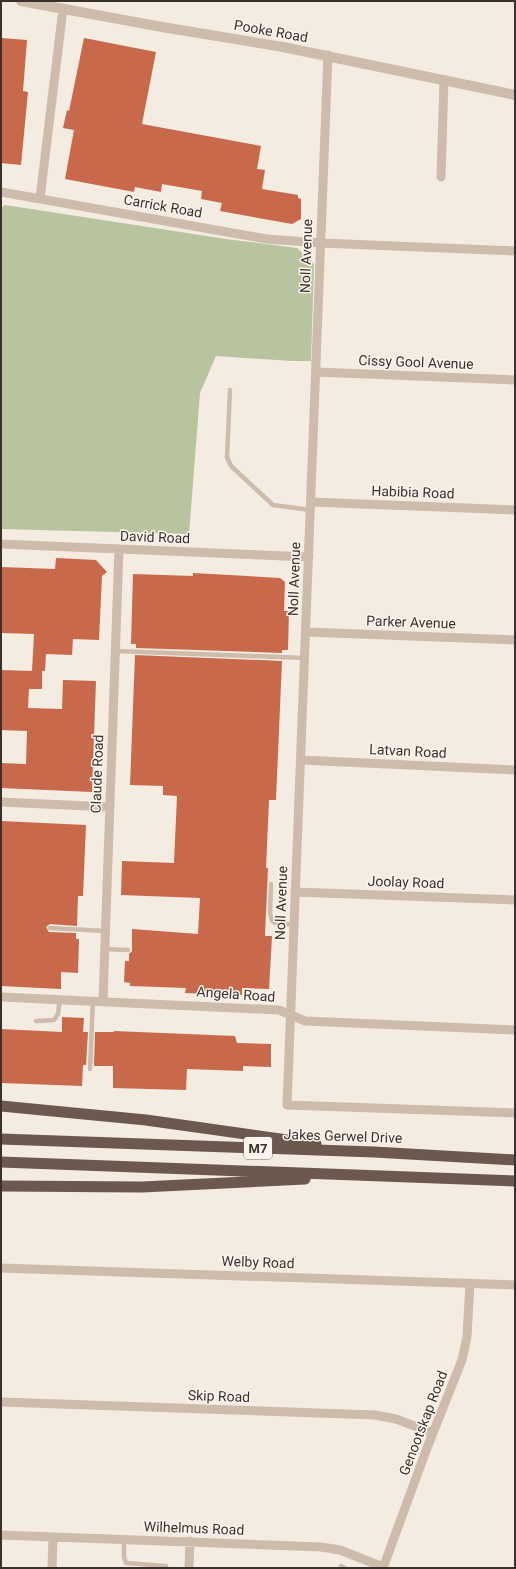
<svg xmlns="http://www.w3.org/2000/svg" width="516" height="1569" viewBox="0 0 516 1569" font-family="Roboto,sans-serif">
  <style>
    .green { fill: #b8c4a0 }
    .building { fill: #c8694b }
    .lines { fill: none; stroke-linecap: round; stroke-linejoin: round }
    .service { stroke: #cdbbac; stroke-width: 4.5 }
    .minor { stroke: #cdbbac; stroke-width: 9 }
    .tertiary { stroke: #cdbbac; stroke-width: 10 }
    .trunk { stroke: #6c584f; stroke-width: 11 }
    .labels { text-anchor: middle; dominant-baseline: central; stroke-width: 3; stroke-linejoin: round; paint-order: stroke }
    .shield { fill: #fbf5ee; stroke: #756b66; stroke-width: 1 }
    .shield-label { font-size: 13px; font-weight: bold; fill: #3b302b }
    .street-label { font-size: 14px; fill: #3b302b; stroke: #fbf5ee }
  </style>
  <rect width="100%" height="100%" fill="#f4ebe1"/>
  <path class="green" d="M 5,205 L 226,239 L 297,248 L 314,264 L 311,361 L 292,361 L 216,356 L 200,393 L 189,534 L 1,529 L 1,208 Z"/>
  <path class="building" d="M 1,38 L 27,40 L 23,91 L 28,92 L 21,165 L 1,163 Z
    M 84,38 L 156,52 L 142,124 L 261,146 L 257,169 L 265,170 L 262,189 L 298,195 L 298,198 L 301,199 L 301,219 L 292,224 L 220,211 L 222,203 L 201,199 L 202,191 L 162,184 L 161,192 L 135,187 L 134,192 L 65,179 L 74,130 L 63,128 L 67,110 L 69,111 Z
    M 56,558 L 96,560 L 107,572 L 102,576 L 99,640 L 73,639 L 72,655 L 46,654 L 45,671 L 42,671 L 42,689 L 29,689 L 28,708 L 62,709 L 63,680 L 96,681 L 92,792 L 1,788 L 1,763 L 26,764 L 27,731 L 1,730 L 1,670 L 32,671 L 34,634 L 1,633 L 1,567 L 55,569 Z
    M 193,573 L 280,578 L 285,582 L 284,611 L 289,611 L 288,650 L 282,650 L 282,653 L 136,648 L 136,644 L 131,644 L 133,574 L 193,576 Z
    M 135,655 L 282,661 L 276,800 L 269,800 L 266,868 L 268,868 L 265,936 L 272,936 L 269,989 L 242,988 L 242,995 L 185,993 L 186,988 L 130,986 L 130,983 L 124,982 L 125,961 L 129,961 L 129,954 L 132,951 L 132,929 L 198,934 L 200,898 L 121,895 L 122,861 L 174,863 L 177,796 L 163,795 L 163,786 L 130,785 Z
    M 1,821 L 86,825 L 83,896 L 78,896 L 77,926 L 50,924 L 46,927 L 49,932 L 76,933 L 76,939 L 79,939 L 78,973 L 61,972 L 61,989 L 1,986 Z
    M 62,1017 L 84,1018 L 83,1032 L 88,1032 L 86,1065 L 83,1065 L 82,1086 L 1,1083 L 1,1029 L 62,1032 Z
    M 114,1031 L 235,1036 L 237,1043 L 271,1044 L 271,1067 L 243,1066 L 243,1071 L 187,1069 L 186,1090 L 113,1088 L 113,1066 L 94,1066 L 95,1032 L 114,1032 Z"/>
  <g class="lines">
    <path class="service" d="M 230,390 L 227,457 L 231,466 L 273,505 L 310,510
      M 116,651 L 305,658
      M 271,884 L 270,913 L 272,921 L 275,923 L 294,925
      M 50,928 L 105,931
      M 104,949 L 128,950
      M 36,1021 L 54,1020 L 58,1014 L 60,999
      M 90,1069 L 93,1000
      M 124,1539 L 124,1557 L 126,1563 L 166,1566
      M 341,1566 L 345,1568"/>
    <path class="minor" d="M 328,55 L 287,1105 L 515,1113
      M 441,177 L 444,80
      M 1,192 L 267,239 L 321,243 L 515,251
      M 40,198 L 63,9
      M 316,372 L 515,380
      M 311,502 L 515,510
      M 1,544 L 309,557
      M 306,632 L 515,640
      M 301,760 L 515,770
      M 1,802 L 110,807
      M 295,892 L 515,900
      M 1,997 L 279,1010 L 305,1021 L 515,1030
      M 103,1000 L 119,549
      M 1,1268 L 515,1285
      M 1,1402 L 375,1415 L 396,1419 L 433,1433
      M 1,1535 L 321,1547 L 340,1550 L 383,1567
      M 52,1568 L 53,1537
      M 189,1568 L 190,1541
      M 383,1568 L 427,1448 L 462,1360 L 467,1337 L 470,1283"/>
    <path class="tertiary" d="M 21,1 L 162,27 L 283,47 L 515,95"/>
    <path class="trunk" d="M 1,1106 L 146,1120 L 316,1144
      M 1,1139 L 374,1152 L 515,1160
      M 1,1162 L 515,1181
      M 1,1186 L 142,1187 L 305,1179"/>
  </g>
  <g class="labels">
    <rect class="shield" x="244" y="1137" width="28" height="22" rx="3"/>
    <g class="shield-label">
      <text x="258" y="1148">M7</text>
    </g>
    <g class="street-label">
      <text transform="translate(271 31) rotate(10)">Pooke Road</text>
      <text transform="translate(163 206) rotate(10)">Carrick Road</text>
      <text transform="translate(306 256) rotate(-88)">Noll Avenue</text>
      <text transform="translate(416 362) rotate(2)">Cissy Gool Avenue</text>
      <text transform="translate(413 492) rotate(2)">Habibia Road</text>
      <text transform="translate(155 537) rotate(2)">David Road</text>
      <text transform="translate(294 579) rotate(-88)">Noll Avenue</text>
      <text transform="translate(411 622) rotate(2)">Parker Avenue</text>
      <text transform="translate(408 751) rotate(3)">Latvan Road</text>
      <text transform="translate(97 774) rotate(-88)">Claude Road</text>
      <text transform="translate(406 882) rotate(2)">Joolay Road</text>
      <text transform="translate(281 903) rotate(-88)">Noll Avenue</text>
      <text transform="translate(236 994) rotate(4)">Angela Road</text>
      <text transform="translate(343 1136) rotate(2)">Jakes Gerwel Drive</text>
      <text transform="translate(258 1262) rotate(2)">Welby Road</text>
      <text transform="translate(219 1396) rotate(2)">Skip Road</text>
      <text transform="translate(423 1423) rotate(-69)">Genootskap Road</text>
      <text transform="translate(194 1528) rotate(2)">Wilhelmus Road</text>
    </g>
  </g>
  <rect width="516" height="1569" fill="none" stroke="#3b302b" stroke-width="4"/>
</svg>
